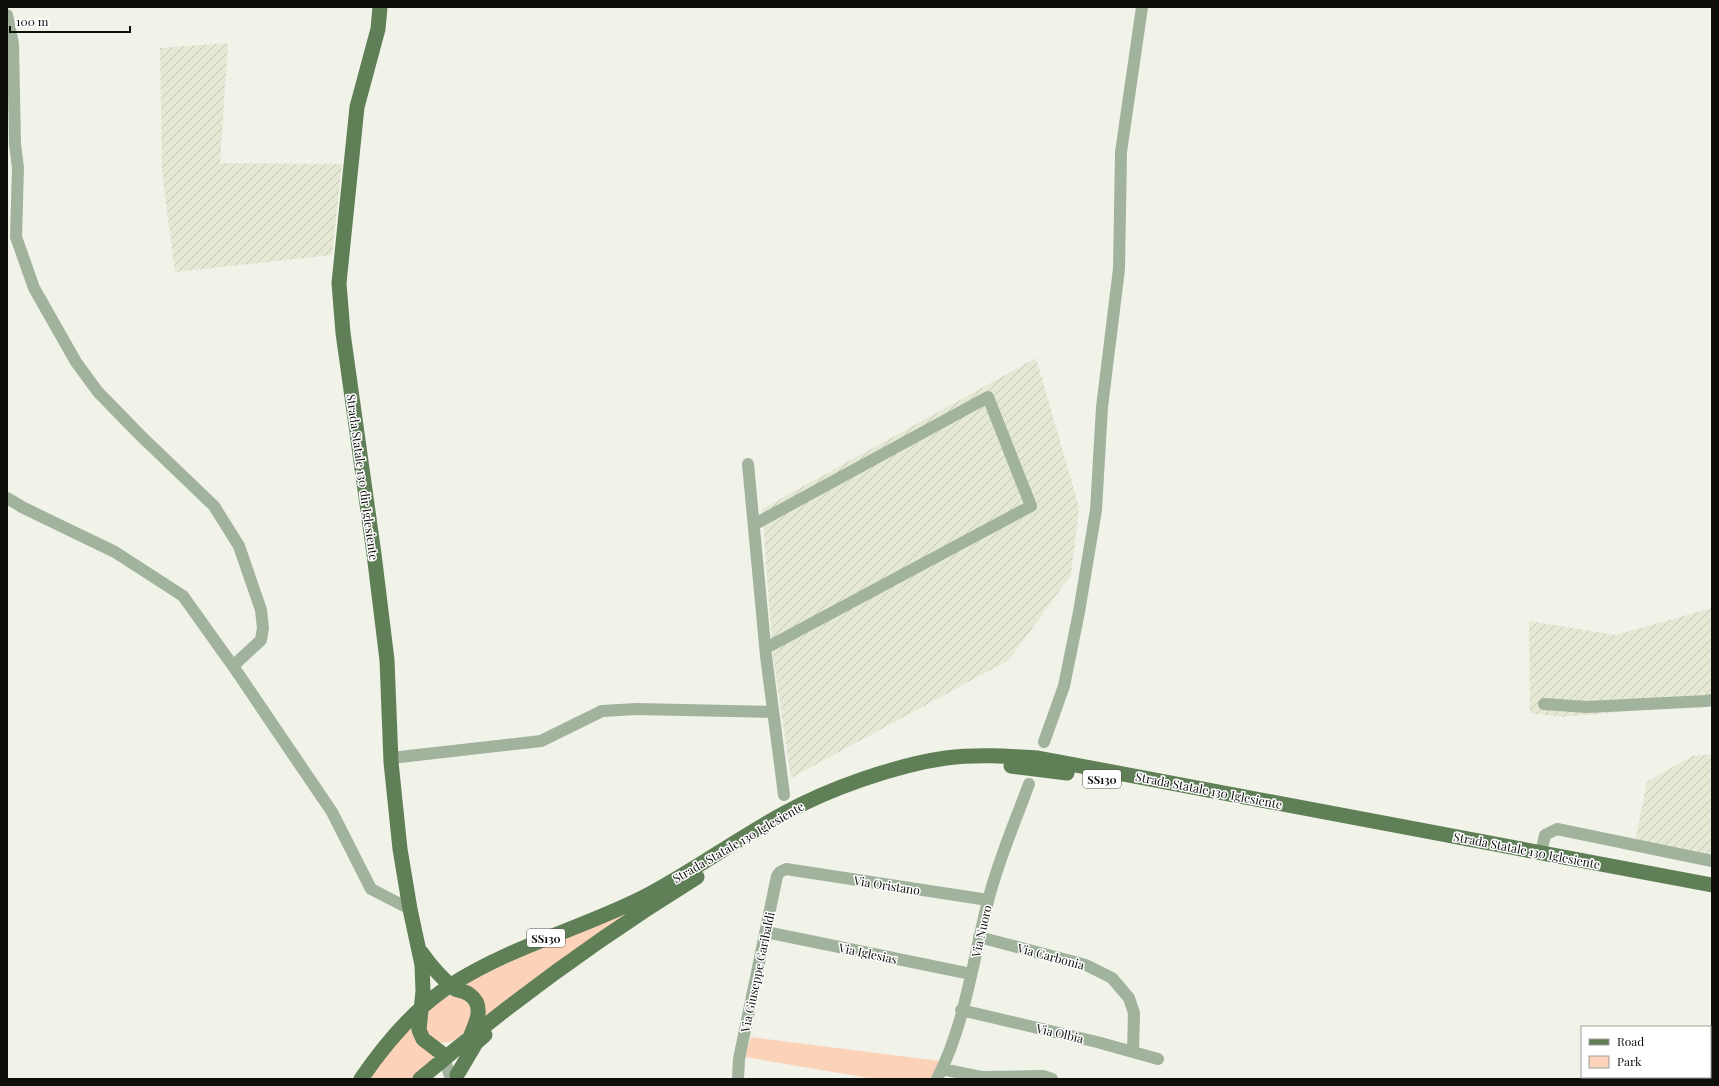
<svg xmlns="http://www.w3.org/2000/svg" width="1719" height="1086" viewBox="0 0 1719 1086" font-family="'Playfair Display',serif">
  <style>
    .industrial { fill: url(#industrial-furrows) }
    .green { fill: #fcd3b9 }
    .lines { fill: none; stroke-linecap: round; stroke-linejoin: round }
    .minor { stroke: #a1b39d; stroke-width: 12 }
    .major { stroke: #5f7f56; stroke-width: 15 }
    .labels { text-anchor: middle; dominant-baseline: central; stroke-width: 3; stroke-linejoin: round; paint-order: stroke }
    .shield { fill: #fff; stroke: #565654; stroke-width: 1 }
    .shield-label { font-size: 11px; font-weight: bold; fill: #0e0e0b }
    .street-label { font-size: 12px; fill: #0e0e0b; stroke: #fff }
  </style>
  <defs>
    <pattern id="industrial-furrows" width="10" height="10" patternUnits="userSpaceOnUse"><rect width="10" height="10" fill="#e6e8d6"/><path d="M-1 1l2-2M0 10L10 0M9 11l2-2" fill="none" stroke="#c4c6b6"/></pattern>
  </defs>
  <rect width="100%" height="100%" fill="#f1f2e8"/>
  <path class="industrial" d="M 228,43 L 220,163 L 342,164 L 332,255 L 175,272 L 162,172 L 160,48 Z
    M 1036,358 L 1079,507 L 1071,575 L 1009,660 L 791,778 L 773,656 L 762,509 Z
    M 1712,608 L 1712,704 L 1563,717 L 1530,713 L 1529,621 L 1616,635 Z
    M 1712,754 L 1712,861 L 1635,842 L 1647,782 L 1692,756 Z"/>
  <path class="green" d="M 642,905 L 482,1023 L 461,983 Z
    M 449,996 C 463,996 470,1002 473,1015 C 470,1020 468,1027 464,1032 C 435,1065 402,1013 449,996 Z
    M 413,1021 L 438,1056 L 413,1079 L 365,1079 Z
    M 751,1037 L 940,1061 L 932,1079 L 875,1079 L 745,1057 Z"/>
  <g class="lines">
    <path class="minor" d="M 7,15 L 13,44 L 15,144 L 18,168 L 16,237 L 34,288 L 76,362 L 98,392 L 141,436 L 214,506 L 239,546 L 261,610 L 263,628 L 261,640 L 233,666
      M 748,464 L 766,656 L 784,795
      M 7,498 L 22,507 L 115,552 L 183,596 L 233,666 L 332,812 L 371,889 L 410,909
      M 755,524 L 988,397 L 1031,506 L 766,648
      M 1544,704 L 1587,707 L 1706,701 L 1712,700
      M 1044,742 L 1064,686 L 1079,612 L 1096,510 L 1102,407 L 1119,269 L 1121,152 L 1142,7
      M 391,758 L 541,741 L 602,711 L 637,709 L 773,712
      M 1541,853 L 1545,835 L 1557,829 L 1712,861
      M 766,932 L 971,974
      M 979,937 L 1086,965 L 1112,978 L 1129,998 L 1134,1013 L 1133,1052
      M 961,1010 L 1097,1042 L 1158,1059
      M 444,1058 L 451,1079
      M 942,1069 L 981,1077 L 1043,1076 L 1052,1079
      M 738,1079 L 739,1059 L 777,876 L 780,872 L 786,869 L 988,900
      M 937,1079 C 965,1025 973,960 988,901 C 998,861 1015,822 1029,784"/>
    <path class="major" d="M 380,7 L 378,29 L 357,107 L 339,283 L 343,333 L 374,554 L 387,660 L 391,762 L 400,849 L 410,909 L 422,965 L 423,991 L 419,1030 L 423,1039 L 440,1052 L 444,1058
      M 1011,766 L 1067,773
      M 421,952 C 431,966 442,979 455,989 C 460,991 465,991 470,995 C 485,1006 476,1023 470,1037
      M 457,1075 L 476,1043 L 485,1035
      M 361,1079 C 385,1044 415,1008 451,985 C 510,947 580,929 642,898 C 691,873 736,839 785,813 C 828,789 896,765 946,758 C 976,754 1008,756 1038,758 L 1712,885
      M 420,1079 C 507,1005 600,937 697,877"/>
  </g>
  <g class="labels">
    <g class="shield">
      <rect x="1083" y="770" width="38" height="18" rx="3"/>
      <rect x="527" y="929" width="38" height="18" rx="3"/>
    </g>
    <g class="shield-label">
      <text x="1102" y="779">SS130</text>
      <text x="546" y="938">SS130</text>
    </g>
    <g class="street-label">
      <text transform="translate(363 477) rotate(82)">Strada Statale 130 dir Iglesiente</text>
      <text transform="translate(1209 790) rotate(11)">Strada Statale 130 Iglesiente</text>
      <text transform="translate(738 842) rotate(-30)">Strada Statale 130 Iglesiente</text>
      <text transform="translate(1527 850) rotate(11)">Strada Statale 130 Iglesiente</text>
      <text transform="translate(887 885) rotate(9)">Via Oristano</text>
      <text transform="translate(981 931) rotate(-77)">Via Nuoro</text>
      <text transform="translate(868 953) rotate(12)">Via Iglesias</text>
      <text transform="translate(1051 956) rotate(15)">Via Carbonia</text>
      <text transform="translate(757 972) rotate(-78)">Via Giuseppe Garibaldi</text>
      <text transform="translate(1060 1033) rotate(13)">Via Olbia</text>
    </g>
  </g>
  <rect width="1719" height="1086" fill="none" stroke="#0e0e0b" stroke-width="16"/>
  <rect x="1581" y="1026" width="130" height="52" fill="#ffffff" stroke="#9f9f9d"/>
  <rect x="1589" y="1039" width="20" height="6" fill="#5f7f56" stroke="#9f9f9d"/>
  <text x="1617" y="1046" font-size="12" fill="#0e0e0b">Road</text>
  <rect x="1589" y="1056" width="20" height="12" fill="#fcd3b9" stroke="#9f9f9d"/>
  <text x="1617" y="1066" font-size="12" fill="#0e0e0b">Park</text>
  <path d="M10 26v6h120v-6" fill="none" stroke="#0e0e0b" stroke-width="2"/>
  <text x="16" y="26" font-size="12" fill="#0e0e0b" stroke="#ffffff" stroke-width="3" paint-order="stroke">100 m</text>
</svg>
